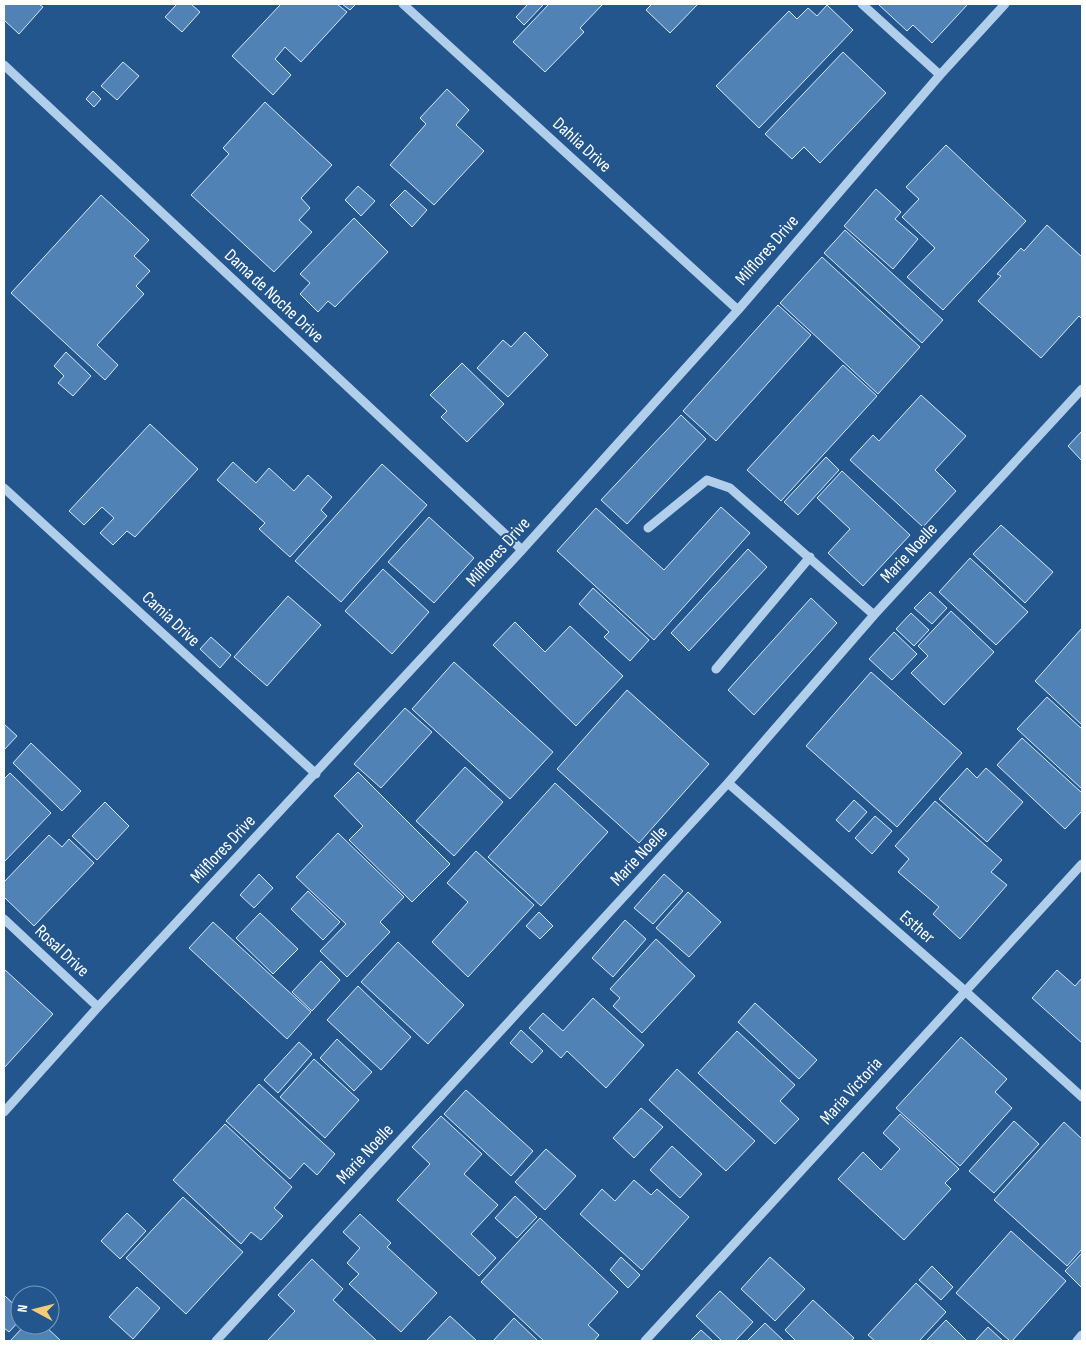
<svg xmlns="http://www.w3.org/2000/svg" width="1086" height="1345" viewBox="0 0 1086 1345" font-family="'Sofia Sans Condensed',sans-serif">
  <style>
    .building { fill: #5082b6; stroke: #d6e7f8 }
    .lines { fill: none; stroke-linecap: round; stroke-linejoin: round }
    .minor { stroke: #b1ceeb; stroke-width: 9 }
    .labels { text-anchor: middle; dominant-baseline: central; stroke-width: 4; stroke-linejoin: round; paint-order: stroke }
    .street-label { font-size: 18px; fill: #fff; stroke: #23568d }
  </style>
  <rect width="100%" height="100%" fill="#23568d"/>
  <path class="building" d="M 4,4 L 39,4 L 43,7 L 19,34 L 4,20 Z
    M 177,4 L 191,4 L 200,12 L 182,32 L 165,17 Z
    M 281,4 L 337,4 L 347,12 L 301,62 L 285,47 L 275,59 L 291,75 L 273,95 L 232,56 Z
    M 342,4 L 356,4 L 350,10 Z
    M 528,4 L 541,4 L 543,5 L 524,25 L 516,17 Z
    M 549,4 L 603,4 L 580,28 L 584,32 L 545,72 L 513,42 Z
    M 652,4 L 698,4 L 670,33 L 646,10 Z
    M 878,4 L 968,4 L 932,43 L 913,25 L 907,31 Z
    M 827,5 L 853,30 L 759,128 L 716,86 L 789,11 L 797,19 L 808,8 L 817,16 Z
    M 843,52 L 886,93 L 820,163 L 804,147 L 792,159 L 765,134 Z
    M 123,62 L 139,76 L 117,100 L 101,86 Z
    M 447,89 L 469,110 L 456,125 L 484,151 L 434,205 L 390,165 L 426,124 L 420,118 Z
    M 93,91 L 101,99 L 94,107 L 86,99 Z
    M 265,102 L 332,165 L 301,198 L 310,208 L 299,220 L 312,232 L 274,272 L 191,195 L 229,154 L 223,148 Z
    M 946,145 L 1026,221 L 943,310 L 907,277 L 935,248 L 902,217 L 919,199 L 906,187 Z
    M 358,186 L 375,201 L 361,216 L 345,200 Z
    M 876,189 L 901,212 L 895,219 L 918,239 L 893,269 L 844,226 Z
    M 405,190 L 427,210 L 412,227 L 390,205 Z
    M 101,195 L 149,240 L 134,256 L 150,271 L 136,286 L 144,294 L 97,345 L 118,365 L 105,380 L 11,293 Z
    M 354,218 L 388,252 L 335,307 L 328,301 L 318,312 L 300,294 L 310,283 L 300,274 Z
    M 1047,225 L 1082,257 L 1082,319 L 1079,316 L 1041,358 L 978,301 L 1001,276 L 997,274 L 1021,248 L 1024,251 Z
    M 845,230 L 943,320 L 922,343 L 824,253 Z
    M 822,257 L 920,347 L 878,394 L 780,303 Z
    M 778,305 L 811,335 L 716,441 L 683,411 Z
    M 525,332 L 548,355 L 508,397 L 477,368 L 503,340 L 511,347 Z
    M 66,352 L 91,376 L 73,396 L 58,383 L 64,376 L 54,366 Z
    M 462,363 L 504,404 L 467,442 L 441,417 L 447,411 L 430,395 Z
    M 843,365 L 877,396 L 781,501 L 747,470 Z
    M 921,395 L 966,436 L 935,470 L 956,491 L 923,527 L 850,460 L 873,435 L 879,441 Z
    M 681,415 L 706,439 L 627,524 L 601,500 Z
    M 150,424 L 198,469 L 135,537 L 127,531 L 113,545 L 100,533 L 114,518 L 102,507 L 84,525 L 69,511 Z
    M 1082,431 L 1082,461 L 1068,446 Z
    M 826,457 L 839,470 L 798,515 L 784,502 Z
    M 233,462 L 256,483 L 269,468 L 294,491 L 308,475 L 332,497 L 321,510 L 327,516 L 290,557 L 259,529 L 265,523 L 217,480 Z
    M 382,464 L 427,505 L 341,602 L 295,561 Z
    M 842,471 L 910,535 L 863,586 L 828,553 L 850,529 L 817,498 Z
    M 721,507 L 750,533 L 654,640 L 557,551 L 596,508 L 664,570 Z
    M 429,517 L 474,558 L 434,603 L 388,562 Z
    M 1001,525 L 1053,572 L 1025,603 L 973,554 Z
    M 748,549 L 767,567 L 689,651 L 671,633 Z
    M 970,558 L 1028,612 L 996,645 L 939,592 Z
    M 383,569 L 429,612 L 392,654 L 345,611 Z
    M 593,588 L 649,640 L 630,661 L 604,637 L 609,632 L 579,604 Z
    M 930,592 L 947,608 L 932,624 L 914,608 Z
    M 288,596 L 321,625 L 267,686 L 234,657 Z
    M 811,598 L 837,623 L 754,715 L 728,690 Z
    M 951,611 L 994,652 L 944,705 L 911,673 L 928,656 L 918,646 Z
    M 911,613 L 929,630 L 914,646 L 896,629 Z
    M 515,622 L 545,652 L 570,626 L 623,676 L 576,726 L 493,645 Z
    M 1082,628 L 1082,725 L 1035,681 Z
    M 894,632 L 917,654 L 892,680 L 869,659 Z
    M 211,637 L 231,655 L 220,668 L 200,649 Z
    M 454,662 L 553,752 L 510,799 L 412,709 Z
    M 871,672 L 962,753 L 897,827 L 806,746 Z
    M 627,690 L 709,764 L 639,843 L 557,769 Z
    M 1047,697 L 1082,729 L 1082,789 L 1017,729 Z
    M 405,708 L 432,732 L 381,788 L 354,764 Z
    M 4,724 L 17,736 L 4,750 Z
    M 1022,738 L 1082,793 L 1082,811 L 1065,829 L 997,765 Z
    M 31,743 L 81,791 L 62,811 L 13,763 Z
    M 465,767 L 503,802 L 454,856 L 416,821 Z
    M 967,768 L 977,778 L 986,768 L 1023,802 L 987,842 L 939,799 Z
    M 358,772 L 450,864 L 412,902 L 349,840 L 363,826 L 334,796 Z
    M 10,773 L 51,813 L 4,862 L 4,779 Z
    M 555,783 L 608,832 L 541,906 L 488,857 Z
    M 854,800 L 867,812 L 849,832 L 836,820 Z
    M 935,801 L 1002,860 L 991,872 L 1007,885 L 960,939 L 933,914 L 939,907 L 898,872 L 909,859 L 895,846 Z
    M 105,802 L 129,826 L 97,860 L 72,836 Z
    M 875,816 L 892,831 L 872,854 L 855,838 Z
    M 338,833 L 404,897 L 380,922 L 390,932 L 347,977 L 320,951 L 346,924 L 296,877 Z
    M 49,835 L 62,847 L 69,839 L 94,863 L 34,926 L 4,897 L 4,882 Z
    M 476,851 L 534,905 L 468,977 L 432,942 L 468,902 L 447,883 Z
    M 259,874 L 273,888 L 254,908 L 240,895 Z
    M 664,874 L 683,891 L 653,924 L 634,908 Z
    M 308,891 L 340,922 L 323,940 L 291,909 Z
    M 688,892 L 721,922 L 689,957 L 656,928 Z
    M 539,912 L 553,926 L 540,939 L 526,926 Z
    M 260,913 L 298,949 L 273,974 L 236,938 Z
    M 625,920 L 646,939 L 613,977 L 592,958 Z
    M 213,922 L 311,1012 L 287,1039 L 189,948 Z
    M 656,939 L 695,976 L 642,1033 L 613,1006 L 620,998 L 610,989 Z
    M 398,942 L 464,1005 L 428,1044 L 361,982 Z
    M 321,961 L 340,980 L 312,1011 L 292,992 Z
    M 4,969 L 53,1014 L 4,1068 Z
    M 1057,970 L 1075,986 L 1082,978 L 1082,1043 L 1032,998 Z
    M 358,986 L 411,1037 L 381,1070 L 327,1020 Z
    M 593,998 L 644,1045 L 606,1088 L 567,1051 L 561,1058 L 529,1028 L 543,1013 L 563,1031 Z
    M 755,1003 L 817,1060 L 799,1079 L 738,1022 Z
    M 521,1030 L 543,1051 L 532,1063 L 510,1043 Z
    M 737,1031 L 795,1085 L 780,1101 L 799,1119 L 775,1144 L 698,1073 Z
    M 961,1037 L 1007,1079 L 995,1092 L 1012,1108 L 960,1166 L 896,1108 Z
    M 337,1039 L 372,1072 L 354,1091 L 320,1058 Z
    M 299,1042 L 312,1054 L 278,1093 L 264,1080 Z
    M 314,1059 L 359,1100 L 325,1138 L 280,1097 Z
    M 677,1069 L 755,1141 L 726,1171 L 649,1100 Z
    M 259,1084 L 335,1154 L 317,1175 L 304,1163 L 290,1179 L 226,1121 Z
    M 466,1090 L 533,1151 L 511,1176 L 444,1114 Z
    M 641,1108 L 663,1127 L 634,1158 L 613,1138 Z
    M 900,1114 L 959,1169 L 945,1183 L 951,1189 L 904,1240 L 838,1179 L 863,1152 L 881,1170 L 900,1149 L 883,1133 Z
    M 441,1116 L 482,1154 L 464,1174 L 498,1205 L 471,1234 L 496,1258 L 479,1276 L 397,1200 L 430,1164 L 412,1147 Z
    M 1014,1121 L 1039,1144 L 994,1193 L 969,1171 Z
    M 1064,1122 L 1082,1139 L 1082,1249 L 1067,1266 L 994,1200 Z
    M 225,1124 L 292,1187 L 274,1208 L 283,1216 L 261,1240 L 251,1232 L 241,1244 L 173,1180 Z
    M 672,1146 L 702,1174 L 680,1198 L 650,1170 Z
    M 546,1149 L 576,1176 L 545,1210 L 515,1182 Z
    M 634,1180 L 651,1195 L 657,1189 L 689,1217 L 642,1270 L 580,1214 L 602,1189 L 615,1201 Z
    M 515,1196 L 537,1217 L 517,1238 L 495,1218 Z
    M 183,1197 L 243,1252 L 186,1314 L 126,1258 Z
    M 127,1213 L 146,1231 L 120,1259 L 101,1241 Z
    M 360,1214 L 391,1243 L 387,1247 L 437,1293 L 401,1332 L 349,1284 L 359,1274 L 347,1263 L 360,1248 L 343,1232 Z
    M 540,1218 L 618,1292 L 588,1325 L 599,1335 L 594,1341 L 544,1341 L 481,1282 Z
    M 1011,1231 L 1066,1281 L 1012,1341 L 1010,1341 L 956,1293 Z
    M 1082,1253 L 1082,1288 L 1065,1271 Z
    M 621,1257 L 640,1275 L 628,1288 L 610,1270 Z
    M 770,1257 L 805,1289 L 775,1321 L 741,1289 Z
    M 312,1259 L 343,1289 L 333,1300 L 377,1341 L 270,1341 L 268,1340 L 295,1311 L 278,1295 Z
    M 932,1266 L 953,1287 L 941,1300 L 919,1280 Z
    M 916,1283 L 946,1312 L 919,1341 L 875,1341 L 868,1335 Z
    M 137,1287 L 160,1308 L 133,1339 L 109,1317 Z
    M 720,1291 L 753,1322 L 735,1341 L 722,1341 L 696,1316 Z
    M 4,1295 L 20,1310 L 20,1320 L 9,1332 L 4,1328 Z
    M 813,1300 L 854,1338 L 851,1341 L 796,1341 L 785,1330 Z
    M 450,1316 L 477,1341 L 426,1341 Z
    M 514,1318 L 538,1341 L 493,1341 Z
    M 946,1320 L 966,1340 L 965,1341 L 926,1341 Z
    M 765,1323 L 784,1341 L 747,1341 Z
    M 25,1325 L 44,1325 L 61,1341 L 10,1341 Z
    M 988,1327 L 1003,1341 L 975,1341 Z
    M 701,1330 L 713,1341 L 690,1341 Z"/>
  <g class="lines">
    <path class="minor" d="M 403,4 L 738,310
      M 862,4 L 940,75
      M 4,65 L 522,550
      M 4,488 L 316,774
      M 648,528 L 707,480 L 730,488 L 874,615
      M 716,669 L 810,557
      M 728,783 L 965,991 L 1082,1097
      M 4,919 L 98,1007
      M 4,1112 L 98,1007 L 522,550 L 738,310 L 940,75 L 1005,4
      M 216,1341 L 728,783 L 874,615 L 1082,389
      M 645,1341 L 1082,864
      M 1077,1341 L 1082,1335"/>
  </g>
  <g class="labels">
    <g class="street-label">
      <text transform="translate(582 145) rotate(42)">Dahlia Drive</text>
      <text transform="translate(767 250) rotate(-49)">Milflores Drive</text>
      <text transform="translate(274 296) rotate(43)">Dama de Noche Drive</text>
      <text transform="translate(498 552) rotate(-48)">Milflores Drive</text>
      <text transform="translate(909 553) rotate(-47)">Marie Noelle</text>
      <text transform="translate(171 619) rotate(43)">Camia Drive</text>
      <text transform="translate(223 849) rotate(-47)">Milflores Drive</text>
      <text transform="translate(639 856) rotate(-47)">Marie Noelle</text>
      <text transform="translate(917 927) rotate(41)">Esther</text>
      <text transform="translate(62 951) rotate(43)">Rosal Drive</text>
      <text transform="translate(851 1091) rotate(-48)">Maria Victoria</text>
      <text transform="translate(365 1154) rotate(-47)">Marie Noelle</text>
    </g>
  </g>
  <rect width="1086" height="1345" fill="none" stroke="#ffffff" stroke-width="10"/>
  <g transform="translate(35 1310) rotate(277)"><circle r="24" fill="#23568d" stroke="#7b9abb"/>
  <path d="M0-4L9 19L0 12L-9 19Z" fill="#f6cb74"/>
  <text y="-8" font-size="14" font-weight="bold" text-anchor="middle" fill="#ffffff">N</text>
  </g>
</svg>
